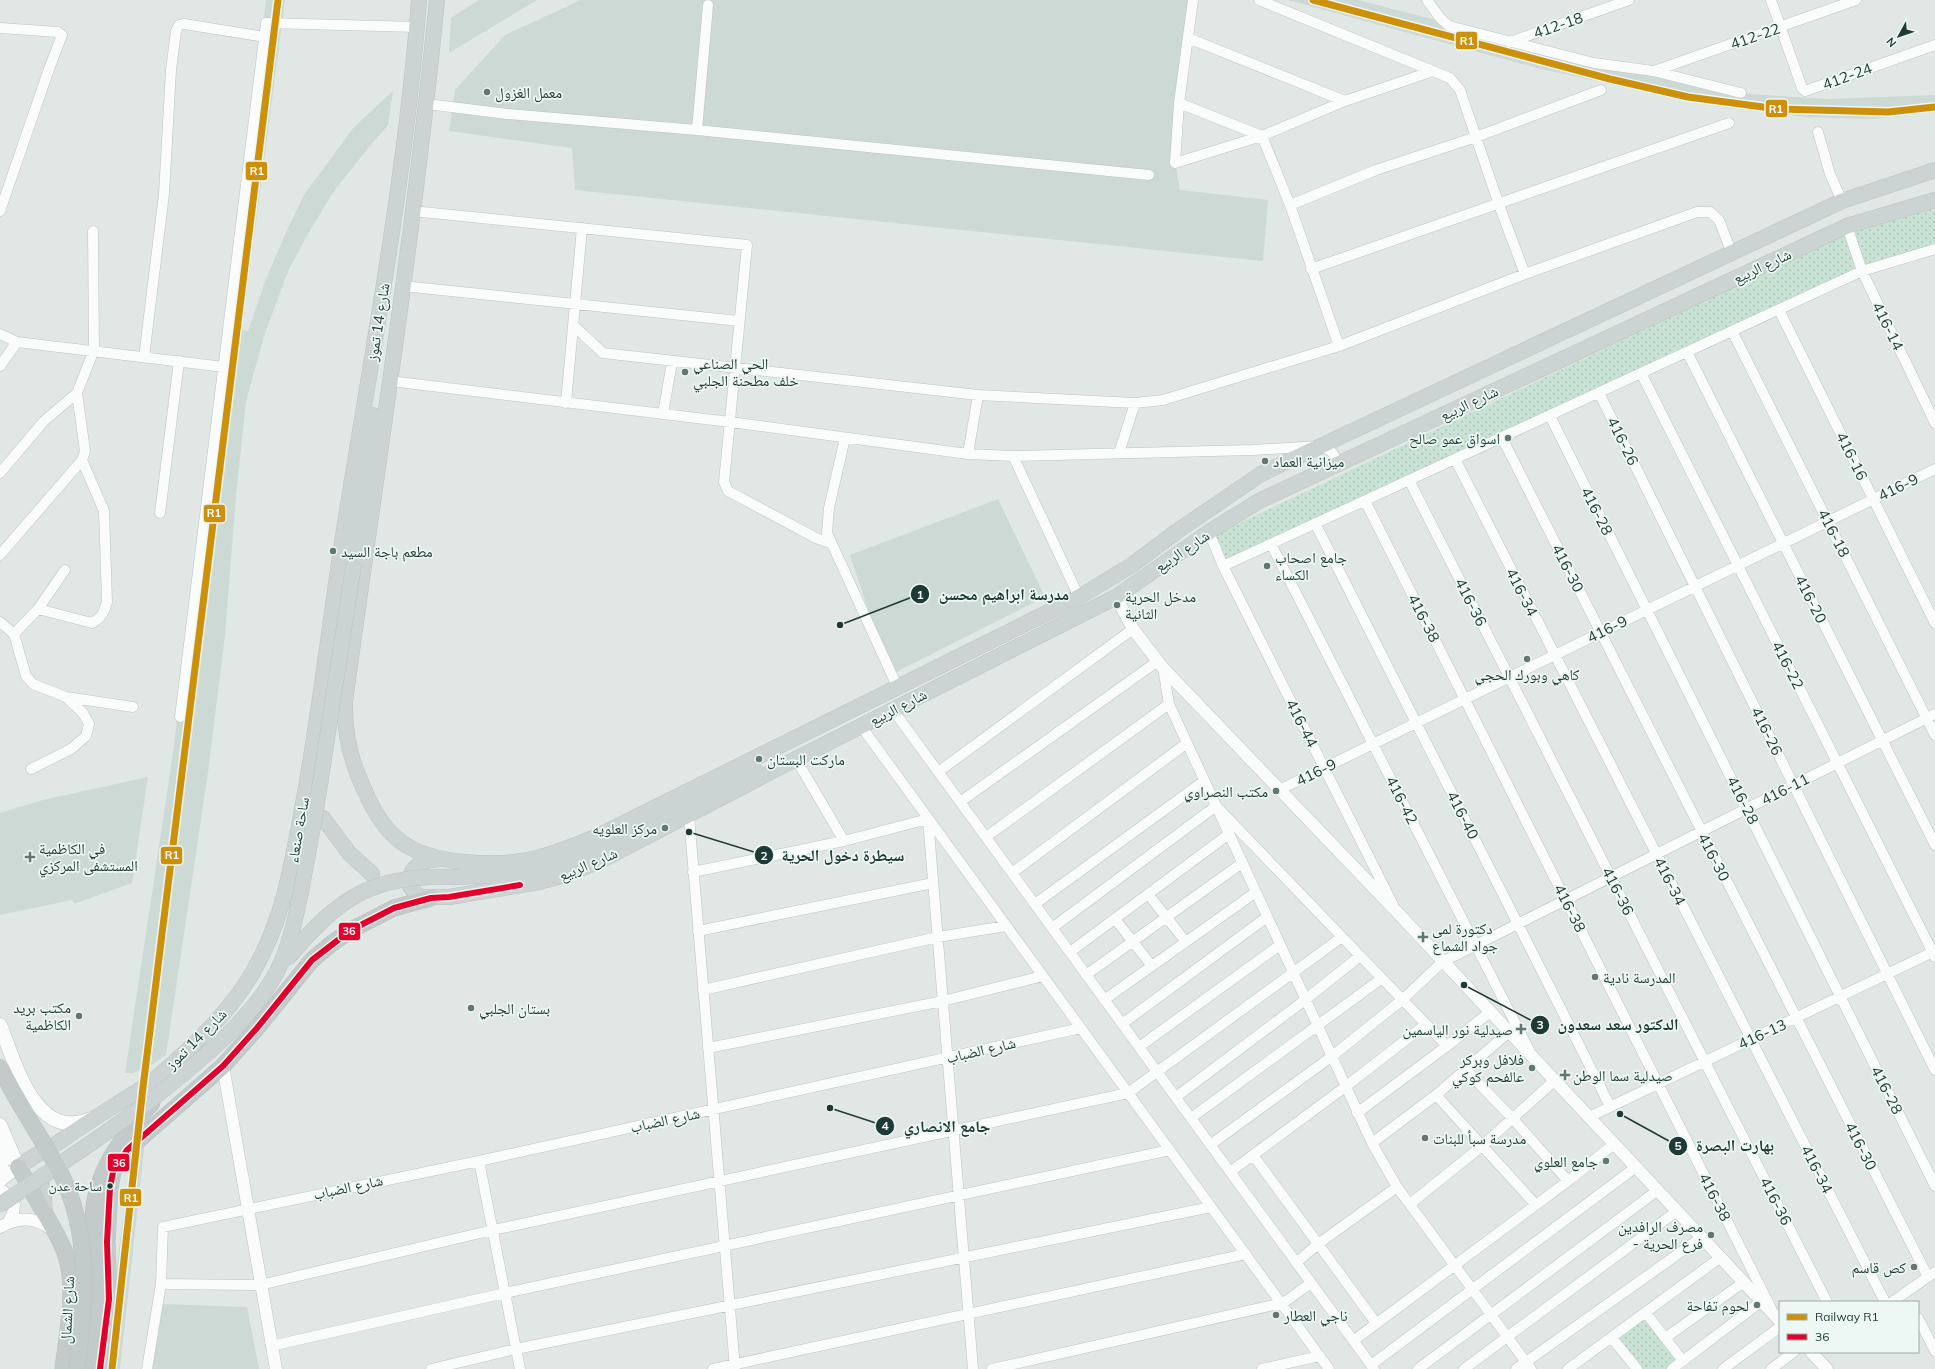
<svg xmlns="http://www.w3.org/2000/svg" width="1935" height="1369" viewBox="0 0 1935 1369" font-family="Mulish,'Noto Naskh Arabic',sans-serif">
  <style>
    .built { fill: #cdd9d5 }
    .grass { fill: url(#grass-dots) }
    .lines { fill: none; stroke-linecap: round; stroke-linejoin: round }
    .minor-casing { stroke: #bdc4c2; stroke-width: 11 }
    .tertiary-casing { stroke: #bdc4c2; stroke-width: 13 }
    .secondary-casing { stroke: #bcc4c2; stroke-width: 15 }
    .primary-casing { stroke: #bac4c2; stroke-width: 16 }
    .trunk-casing { stroke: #bac4c2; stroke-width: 17 }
    .minor { stroke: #fafbfb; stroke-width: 10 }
    .tertiary { stroke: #fafbfb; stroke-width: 12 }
    .secondary { stroke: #fafbfb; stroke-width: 14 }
    .primary { stroke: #ccd4d3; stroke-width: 15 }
    .trunk { stroke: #c2caca; stroke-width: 16 }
    .primary-bridge-casing { stroke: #bac4c2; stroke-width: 16; stroke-linecap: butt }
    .trunk-bridge-casing { stroke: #bac4c2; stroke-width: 17; stroke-linecap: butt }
    .primary-bridge { stroke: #ccd4d3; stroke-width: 15 }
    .trunk-bridge { stroke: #c2caca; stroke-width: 16 }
    .bus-1-casing { stroke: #edf7f3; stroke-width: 9 }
    .bus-1 { stroke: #e4002b; stroke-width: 6 }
    .rail-1-casing { stroke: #edf7f3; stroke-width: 10 }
    .rail-1 { stroke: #cc900b; stroke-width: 7 }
    .poi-dot { fill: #627773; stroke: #edf7f3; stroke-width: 1.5 }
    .bus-dot { fill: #1e3a36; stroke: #edf7f3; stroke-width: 1.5 }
    .labels { text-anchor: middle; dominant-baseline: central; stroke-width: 3.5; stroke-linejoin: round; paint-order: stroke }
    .bus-label { font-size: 14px; fill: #1e3a36; stroke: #edf7f3; text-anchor: end }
    .street-label { font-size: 15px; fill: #1e3a36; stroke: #edf7f3 }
    .poi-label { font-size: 15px; fill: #1e3a36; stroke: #edf7f3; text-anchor: start }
    .leader { fill: none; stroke: #1e3a36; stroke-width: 1.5 }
    .callout-dot { fill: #1e3a36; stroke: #edf7f3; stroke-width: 1.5 }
    .mark-label { font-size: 12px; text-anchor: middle; font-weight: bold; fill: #fff }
    .callout-label { font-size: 16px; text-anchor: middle; font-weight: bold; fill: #1e3a36; stroke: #edf7f3; stroke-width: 3.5; stroke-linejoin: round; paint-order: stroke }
    .line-badge { stroke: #edf7f3; stroke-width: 1.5 }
    .badge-label { font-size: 11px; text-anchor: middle; font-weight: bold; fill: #fff }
  </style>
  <defs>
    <pattern id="grass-dots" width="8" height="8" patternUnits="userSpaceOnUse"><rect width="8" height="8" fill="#c8e2d3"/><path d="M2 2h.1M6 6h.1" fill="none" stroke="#abc3b6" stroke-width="1.8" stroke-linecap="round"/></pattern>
  </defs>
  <rect width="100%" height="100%" fill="#e0e7e5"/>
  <path class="built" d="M 266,0 L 285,0 L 242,330 L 248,331 L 266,279 L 288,228 L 304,195 L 354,127 L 393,91 L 388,125 L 365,152 L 334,191 L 312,227 L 289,269 L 265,333 L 246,401 L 236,496 L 225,635 L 208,772 L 166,1055 L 153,1064 L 133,1073 L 125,1073 L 173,753 Z
    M 479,0 L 537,0 L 449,53 L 451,18 Z
    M 581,0 L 1193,0 L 1175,163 L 1180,190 L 1268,200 L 1263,261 L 575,190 L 572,148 L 449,131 L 455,90 L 505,35 Z
    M 1288,0 L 1358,0 L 1639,72 L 1748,94 L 1828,99 L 1935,95 L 1935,112 L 1872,119 L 1806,117 L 1718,107 L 1541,69 Z
    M 998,499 L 1045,597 L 890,675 L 850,555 Z
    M 148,777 L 132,883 L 74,904 L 72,900 L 0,915 L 0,813 L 43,800 Z
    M 145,1140 L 120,1369 L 104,1369 L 131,1154 Z
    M 160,1304 L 247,1307 L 259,1369 L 152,1369 Z"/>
  <path class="grass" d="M 1935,205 L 1935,245 L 1868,266 L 1225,563 L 1213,536 L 1852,231 Z
    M 1645,1316 L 1679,1361 L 1668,1369 L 1640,1369 L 1615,1338 Z"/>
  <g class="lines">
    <g class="minor-casing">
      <path id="minor" d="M 1193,0 L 1179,103 L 1175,163 L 1262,136 L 1345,101 L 1433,71
        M 1259,0 L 1450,78 L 1460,90 L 1499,205 L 1525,274
        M 1427,0 L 1440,18 L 1449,26 L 1594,63 L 1653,71 L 1741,93
        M 1771,0 L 1802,88 L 1805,91 L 1935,45
        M 0,28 L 58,32 L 62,35 L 49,69 L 0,211
        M 1188,38 L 1345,101
        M 1510,42 L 1629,0
        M 1654,71 L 1856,0
        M 1179,103 L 1262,136 L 1290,205 L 1339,346
        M 427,104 L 507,114 L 697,130 L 1149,175
        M 697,130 L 708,5
        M 1818,132 L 1830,174 L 1842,201
        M 1290,205 L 1376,170 L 1476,137 L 1601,90
        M 413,211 L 747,245 L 724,482 L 728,491 L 816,538 L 830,543
        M 1847,226 L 1862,271 L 1935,423
        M 1311,269 L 1729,123
        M 403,286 L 739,321
        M 1779,310 L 1935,623
        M 573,325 L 603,353 L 978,395 L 1135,403 L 1163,400 L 1339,346 L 1525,274 L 1697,212 L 1710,212 L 1719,220 L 1732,254
        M 1732,331 L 1935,735
        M 0,334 L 17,342 L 224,367
        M 1687,352 L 1935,845
        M 144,357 L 164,194 L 171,70 L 176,31 L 179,25 L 184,24 L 265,37
        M 0,366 L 17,342
        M 1641,373 L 1935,957
        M 390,381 L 730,422 L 968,454 L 1013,456 L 1252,450 L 1321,446 L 1331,451 L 1340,464
        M 1599,393 L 1935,1070
        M 566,403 L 582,228
        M 663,414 L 672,362
        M 1550,416 L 1935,1186
        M 845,438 L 829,508 L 827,533 L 897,686
        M 1502,438 L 1928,1277
        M 1119,453 L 1135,403
        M 968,454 L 978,395
        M 1013,456 L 1079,597
        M 1455,459 L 1885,1302
        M 0,473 L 44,421 L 77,393 L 94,350 L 93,231
        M 1409,480 L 1827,1302
        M 1365,501 L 1771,1308
        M 160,513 L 179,361
        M 1315,523 L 1610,1106
        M 1209,532 L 1223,566 L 1393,905
        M 1271,544 L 1529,1050
        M 0,555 L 82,460 L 85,451 L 77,393
        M 1223,566 L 1862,271 L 1935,249
        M 38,609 L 92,623 C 102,618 104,612 107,602 L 104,511 L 82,460
        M 0,622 L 14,634 L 26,676 L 33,684 L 66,697 L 83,713 L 89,724 L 86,736 L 71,749 L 31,769
        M 14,634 L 38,609 L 65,570
        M 1163,668 L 1169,704 L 1372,1143 L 1397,1187 L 1531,1369
        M 66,697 L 133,707
        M 893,710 L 1374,1369
        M 180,717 L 266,23 L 417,27
        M 861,726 L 1329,1369
        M 796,759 L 844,841
        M 938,772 L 1133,629
        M 1279,790 L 1935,469
        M 960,802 L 1158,661
        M 689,816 L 735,1369
        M 986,837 L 1169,704
        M 693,872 L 844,841 L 928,819 L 973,1369
        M 1012,873 L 1187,743
        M 1148,894 L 1186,942
        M 1035,904 L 1204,781
        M 1115,919 L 1152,966
        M 1052,928 L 1216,806 L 1447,1046
        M 698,931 L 933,883
        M 1070,952 L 1229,834
        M 1086,975 L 1242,863
        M 703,990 L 938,937 L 1006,926
        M 1104,1000 L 1256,892
        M 1122,1024 L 1267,917
        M 1139,1047 L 1280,945
        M 708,1048 L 943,1001 L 1043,976
        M 1466,1070 L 1513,1119 L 1568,1181
        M 1436,1095 L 1536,1205
        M 1176,1097 L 1305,1000 L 1360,956
        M 1357,1113 L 1447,1046 L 1490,1012
        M 1589,1117 L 1935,951
        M 1191,1118 L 1381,979
        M 1372,1143 L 1436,1095 L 1509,1032
        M 1210,1145 L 1331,1057 L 1402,1000 L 1442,962 L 1935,714
        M 1253,1155 L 1376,1323
        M 479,1161 L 520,1369
        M 1230,1172 L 1345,1087 L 1425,1025
        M 1410,1204 L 1482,1146 L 1555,1080
        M 1296,1263 L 1318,1244 L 1397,1187
        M 161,1284 L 260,1285 L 493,1230 L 1128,1093 L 1342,937
        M 1892,1302 L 1935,1272
        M 1646,1313 L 1683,1361
        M 1918,1318 L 1935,1351
        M 1612,1338 L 1637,1369
        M 1665,1338 L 1744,1282
        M 1353,1341 L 1568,1181 L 1614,1144
        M 271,1346 L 505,1293 L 1170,1150
        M 1371,1365 L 1636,1167
        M 147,1369 L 161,1284 L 163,1227 L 479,1161 L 1081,1028
        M 431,1369 L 516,1349 L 1211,1207
        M 713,1369 L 1246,1254
        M 992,1369 L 1283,1303 L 1311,1283
        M 1262,1369 L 1320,1356
        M 1418,1369 L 1658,1190
        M 1464,1369 L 1677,1211
        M 1516,1369 L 1702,1237
        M 1568,1369 L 1721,1257
        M 1672,1369 L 1762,1301
        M 1723,1369 L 1780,1327
        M 1771,1369 L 1794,1352"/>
    </g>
    <g class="tertiary-casing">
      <path id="tertiary" d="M 1116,597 L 1133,629 L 1163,668 L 1397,912 L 1780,1321
        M 223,1066 L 276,1369
        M 0,1181 L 18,1167
        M 0,1190 L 4,1192
        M 8,1223 L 13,1214 L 14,1205
        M 0,1227 C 19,1216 36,1217 53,1230
        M 1811,1352 L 1827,1369"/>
    </g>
    <g class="secondary-casing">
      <path id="secondary" d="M 0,1025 C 15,1062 35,1143 91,1119
        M 0,1125 L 18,1167
        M 0,1169 C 4,1160 4,1151 3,1141"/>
    </g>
    <g class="primary-casing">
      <path id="primary" d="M 437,0 C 414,235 377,467 345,701 C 344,731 351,762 364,789 C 372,808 383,828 400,841 C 431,865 495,867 533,859 C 554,854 575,845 596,837 L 1079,597 L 1132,565 L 1176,532 L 1261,474 L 1842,201 L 1935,170
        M 354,563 L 373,415
        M 323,818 L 349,853 L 372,874
        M 412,872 C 419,861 427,860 439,859
        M 459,877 L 509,874 L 558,865 L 624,836 L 736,779 L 756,771
        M 410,886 L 417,895 L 422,897 L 449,897 L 539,882 L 565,875 L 602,860 L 782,766 L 1116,597 L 1209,532 L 1259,501 L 1847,226 L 1935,200
        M 56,1144 C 75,1131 94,1118 114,1106 C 128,1097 143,1089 156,1078 C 191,1049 230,1012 253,972 C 285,916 291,866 303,804 C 321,707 331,609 347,511 C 374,342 406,172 419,0
        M 18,1167 L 41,1152
        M 43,1187 L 45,1214"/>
    </g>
    <g class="trunk-casing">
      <path id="trunk" d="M 18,1167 L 25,1178
        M 33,1193 C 43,1212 56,1230 64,1250 C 78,1284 67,1333 63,1369
        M 89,1369 C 92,1344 96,1318 97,1293 C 98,1268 92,1244 93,1220 C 94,1172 122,1137 152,1103
        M 100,1369 L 109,1299 L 107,1242 L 110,1188 L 113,1172 L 127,1150 L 223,1066 L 257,1028 L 312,960 L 331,944 L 351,930 L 394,908 L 431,898"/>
    </g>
    <use href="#minor" class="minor"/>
    <use href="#tertiary" class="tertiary"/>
    <use href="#secondary" class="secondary"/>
    <use href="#primary" class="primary"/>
    <use href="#trunk" class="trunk"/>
    <g class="primary-bridge-casing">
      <path id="primary-bridge" d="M 287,959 C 341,895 373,874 459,877
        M 0,1205 C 64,1161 129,1120 188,1070 C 219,1044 250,1016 271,982 C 290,951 296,916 303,881 C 309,849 315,817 320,784 C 331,711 342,637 354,563"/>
    </g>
    <g class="trunk-bridge-casing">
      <path id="trunk-bridge" d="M 0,1067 C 17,1104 41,1136 60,1172 C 92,1234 85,1303 77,1369"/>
    </g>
    <use href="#primary-bridge" class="primary-bridge"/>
    <use href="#trunk-bridge" class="trunk-bridge"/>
    <g class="bus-1-casing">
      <path id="bus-1" d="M 100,1369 L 109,1299 L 107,1242 L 110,1188 L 113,1172 L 127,1150 L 223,1066 L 257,1028 L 312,960 L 351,930 L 394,908 L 431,898 L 449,897 L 520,885"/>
    </g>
    <use href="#bus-1" class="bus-1"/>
    <g class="rail-1-casing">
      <path id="rail-1" d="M 1313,0 L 1610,79 L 1688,97 L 1778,109 L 1888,112 L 1935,107
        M 112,1369 L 143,1087 L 278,0"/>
    </g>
    <use href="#rail-1" class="rail-1"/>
  </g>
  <g class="poi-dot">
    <circle cx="487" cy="92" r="4"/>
    <circle cx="685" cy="372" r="4"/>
    <circle cx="1508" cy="438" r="4"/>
    <circle cx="1265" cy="461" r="4"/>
    <circle cx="333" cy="551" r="4"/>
    <circle cx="1267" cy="566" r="4"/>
    <circle cx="1117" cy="605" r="4"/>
    <circle cx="1527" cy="659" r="4"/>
    <circle cx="759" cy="759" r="4"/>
    <circle cx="1276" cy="791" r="4"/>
    <circle cx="665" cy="828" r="4"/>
    <path d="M28 851h4v4h4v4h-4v4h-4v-4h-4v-4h4z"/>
    <path d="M1421 931h4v4h4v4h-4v4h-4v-4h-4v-4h4z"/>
    <circle cx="1595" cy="977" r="4"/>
    <circle cx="471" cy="1008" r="4"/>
    <circle cx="79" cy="1016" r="4"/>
    <path d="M1519 1023h4v4h4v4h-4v4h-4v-4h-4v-4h4z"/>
    <circle cx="1532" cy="1068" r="4"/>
    <path d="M1563 1069h4v4h4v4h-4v4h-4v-4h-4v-4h4z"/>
    <circle cx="1425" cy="1138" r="4"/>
    <circle cx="1606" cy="1161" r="4"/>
    <circle cx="1711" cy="1235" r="4"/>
    <circle cx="1914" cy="1267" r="4"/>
    <circle cx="1757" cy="1305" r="4"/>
    <circle cx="1276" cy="1315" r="4"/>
  </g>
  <circle class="bus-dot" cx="110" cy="1186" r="3.5"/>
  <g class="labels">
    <g class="bus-label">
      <text x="102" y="1186">ساحة عدن</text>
    </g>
    <g class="street-label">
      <text transform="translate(1558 25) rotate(-19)">412-18</text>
      <text transform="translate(1755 36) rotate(-19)">412-22</text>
      <text transform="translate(1847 76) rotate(-20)">412-24</text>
      <text transform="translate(1762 266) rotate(-25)">شارع الربيع</text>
      <text transform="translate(378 322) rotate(-81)">شارع 14 تموز</text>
      <text transform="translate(1888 326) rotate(64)">416-14</text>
      <text transform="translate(1469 403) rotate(-25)">شارع الربيع</text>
      <text transform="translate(1623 441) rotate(64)">416-26</text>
      <text transform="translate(1852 456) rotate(64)">416-16</text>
      <text transform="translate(1898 487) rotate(-26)">416-9</text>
      <text transform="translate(1597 511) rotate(63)">416-28</text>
      <text transform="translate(1834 533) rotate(63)">416-18</text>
      <text transform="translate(1182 551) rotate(-34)">شارع الربيع</text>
      <text transform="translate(1568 568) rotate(63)">416-30</text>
      <text transform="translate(1522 592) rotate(63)">416-34</text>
      <text transform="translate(1811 599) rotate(63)">416-20</text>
      <text transform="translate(1471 602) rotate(63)">416-36</text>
      <text transform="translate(1424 618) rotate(63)">416-38</text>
      <text transform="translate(1607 629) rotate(-26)">416-9</text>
      <text transform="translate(1788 665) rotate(63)">416-22</text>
      <text transform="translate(898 707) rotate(-27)">شارع الربيع</text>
      <text transform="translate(1302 723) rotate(63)">416-44</text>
      <text transform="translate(1767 731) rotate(64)">416-26</text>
      <text transform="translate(1316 772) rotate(-26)">416-9</text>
      <text transform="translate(1785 789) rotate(-27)">416-11</text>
      <text transform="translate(1402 800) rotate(63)">416-42</text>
      <text transform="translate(1743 800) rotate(63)">416-28</text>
      <text transform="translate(1463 815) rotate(63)">416-40</text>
      <text transform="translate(298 830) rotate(-80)">ساحة صنعاء</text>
      <text transform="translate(1714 857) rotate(63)">416-30</text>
      <text transform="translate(588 864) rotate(-23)">شارع الربيع</text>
      <text transform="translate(1670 881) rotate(63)">416-34</text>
      <text transform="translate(1618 891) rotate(63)">416-36</text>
      <text transform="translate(1570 908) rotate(63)">416-38</text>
      <text transform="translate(1762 1034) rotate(-25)">416-13</text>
      <text transform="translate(196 1039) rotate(-45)">شارع 14 تموز</text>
      <text transform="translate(981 1050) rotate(-13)">شارع الضباب</text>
      <text transform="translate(1887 1090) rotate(63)">416-28</text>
      <text transform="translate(665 1120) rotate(-12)">شارع الضباب</text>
      <text transform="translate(1861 1146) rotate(63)">416-30</text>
      <text transform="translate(1817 1169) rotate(63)">416-34</text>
      <text transform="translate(348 1187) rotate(-12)">شارع الضباب</text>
      <text transform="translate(1715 1197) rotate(63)">416-38</text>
      <text transform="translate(1776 1201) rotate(63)">416-36</text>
      <text transform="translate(67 1310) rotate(-87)">شارع الشمال</text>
    </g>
    <g class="poi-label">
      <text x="495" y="92">معمل الغزول</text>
      <text x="693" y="363">الحي الصناعي<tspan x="693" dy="17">خلف مطحنة الجلبي</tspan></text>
      <text x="1500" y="438" text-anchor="end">اسواق عمو صالح</text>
      <text x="1273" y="461">ميزانية العماد</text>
      <text x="341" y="551">مطعم باجة السيد</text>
      <text x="1275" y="557">جامع اصحاب<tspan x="1275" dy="17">الکساء</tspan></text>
      <text x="1125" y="596">مدخل الحرية<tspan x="1125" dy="17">الثانية</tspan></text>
      <text x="1527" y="674" text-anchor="middle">كاهي وبورك الحجي</text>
      <text x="767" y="759">ماركت البستان</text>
      <text x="1268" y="791" text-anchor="end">مكتب النصراوي</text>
      <text x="657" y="828" text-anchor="end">مركز العلويه</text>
      <text x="39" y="848">في الكاظمية<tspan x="39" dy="17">المستشفى المركزي</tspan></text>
      <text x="1432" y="928">دكتورة لمى<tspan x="1432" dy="17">جواد الشماع</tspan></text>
      <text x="1603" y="977">المدرسة نادية</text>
      <text x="71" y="1007" text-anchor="end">مكتب بريد<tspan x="71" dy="17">الكاظمية</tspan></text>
      <text x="479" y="1008">بستان الجلبي</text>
      <text x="1513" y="1029" text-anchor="end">صيدلية نور الياسمين</text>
      <text x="1524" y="1059" text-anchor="end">فلافل وبركر<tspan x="1524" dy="17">عالفحم كوكي</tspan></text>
      <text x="1573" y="1075">صيدلية سما الوطن</text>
      <text x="1433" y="1138">مدرسة سبأ للبنات</text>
      <text x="1598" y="1161" text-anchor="end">جامع العلوي</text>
      <text x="1703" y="1226" text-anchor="end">مصرف الرافدين<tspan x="1703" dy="17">- فرع الحرية</tspan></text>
      <text x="1906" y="1267" text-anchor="end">كص قاسم</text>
      <text x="1749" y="1305" text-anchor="end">لحوم تفاحة</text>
      <text x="1284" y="1315">ناجي العطار</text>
    </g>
  </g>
  <path class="leader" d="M840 625L920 594M689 832L764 855M1464 985L1540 1025M830 1108L885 1126M1620 1114L1678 1146"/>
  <g class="callout-dot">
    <circle cx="840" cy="625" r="4"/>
    <circle cx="689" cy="832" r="4"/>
    <circle cx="1464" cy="985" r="4"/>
    <circle cx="830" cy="1108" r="4"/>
    <circle cx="1620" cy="1114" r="4"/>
    <circle cx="920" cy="594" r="10"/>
    <circle cx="764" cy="855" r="10"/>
    <circle cx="1540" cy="1025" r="10"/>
    <circle cx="885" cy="1126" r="10"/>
    <circle cx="1678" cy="1146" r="10"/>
  </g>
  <g class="mark-label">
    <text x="920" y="599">1</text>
    <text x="764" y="860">2</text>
    <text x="1540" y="1029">3</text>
    <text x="885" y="1130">4</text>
    <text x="1678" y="1150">5</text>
  </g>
  <g class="callout-label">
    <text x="1004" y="600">مدرسة ابراهيم محسن</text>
    <text x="843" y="861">سيطرة دخول الحرية</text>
    <text x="1618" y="1030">الدكتور سعد سعدون</text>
    <text x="947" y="1132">جامع الانصاري</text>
    <text x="1735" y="1151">بهارت البصرة</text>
  </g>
  <g class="line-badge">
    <rect x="1455" y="31" width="23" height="19" rx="4" fill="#cc900b"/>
    <rect x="1765" y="99" width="23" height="19" rx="4" fill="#cc900b"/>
    <rect x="245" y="161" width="23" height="20" rx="4" fill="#cc900b"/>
    <rect x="203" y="504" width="23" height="19" rx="4" fill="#cc900b"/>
    <rect x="160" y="846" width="23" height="19" rx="4" fill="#cc900b"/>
    <rect x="338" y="922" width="23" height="19" rx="4" fill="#e4002b"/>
    <rect x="107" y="1153" width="23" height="19" rx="4" fill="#e4002b"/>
    <rect x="119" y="1188" width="23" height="19" rx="4" fill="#cc900b"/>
  </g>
  <g class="badge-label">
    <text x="1467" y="45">R1</text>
    <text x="1776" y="113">R1</text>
    <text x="257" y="175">R1</text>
    <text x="214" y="517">R1</text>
    <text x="172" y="859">R1</text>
    <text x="349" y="935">36</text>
    <text x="119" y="1167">36</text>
    <text x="131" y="1202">R1</text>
  </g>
  <rect x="1779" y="1301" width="140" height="52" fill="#edf7f3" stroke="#9aaba7"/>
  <rect x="1787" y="1314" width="20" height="6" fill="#cc900b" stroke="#9aaba7"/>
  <text x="1815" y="1321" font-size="12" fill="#1e3a36">Railway R1</text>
  <rect x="1787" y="1334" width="20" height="6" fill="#e4002b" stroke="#9aaba7"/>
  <text x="1815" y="1341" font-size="12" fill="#1e3a36">36</text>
  <g transform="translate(1899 36) rotate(230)" stroke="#edf7f3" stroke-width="3" paint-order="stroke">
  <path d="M0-3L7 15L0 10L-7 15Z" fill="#1e3a36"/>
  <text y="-6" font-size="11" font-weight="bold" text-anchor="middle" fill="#1e3a36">N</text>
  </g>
</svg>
